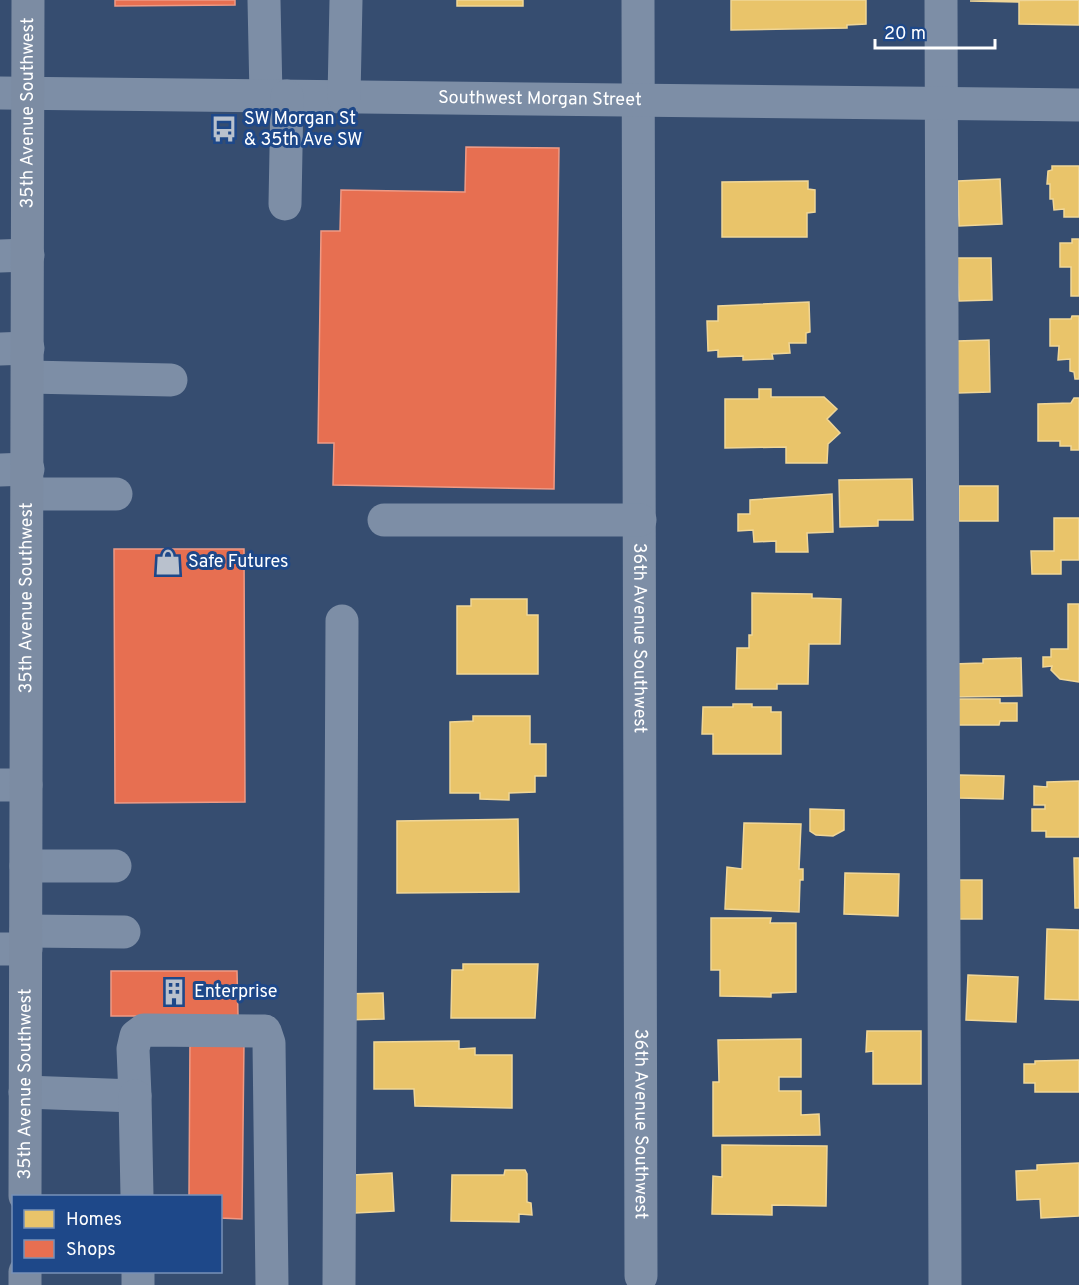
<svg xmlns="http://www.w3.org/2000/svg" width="1079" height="1285" viewBox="0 0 1079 1285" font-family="Overpass,sans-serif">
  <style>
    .homes { fill: #e9c46a; stroke: #f0d697; stroke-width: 1.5 }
    .shops { fill: #e76f51; stroke: #ee9a85; stroke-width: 1.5 }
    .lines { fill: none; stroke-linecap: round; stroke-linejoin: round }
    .minor { stroke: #7d8ea6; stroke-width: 33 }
    .major { stroke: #7c8ca3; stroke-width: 33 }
    .labels { text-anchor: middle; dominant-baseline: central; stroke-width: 6; stroke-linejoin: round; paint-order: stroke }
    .street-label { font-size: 18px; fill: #fff; stroke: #1e4889 }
    .poi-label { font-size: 18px; fill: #fff; stroke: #1e4889; text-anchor: start }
  </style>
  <rect width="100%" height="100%" fill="#364d70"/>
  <path class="homes" d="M 457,0 L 523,0 L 523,6 L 457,6 Z
    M 731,0 L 866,0 L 866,24 L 847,25 L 847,28 L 731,30 Z
    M 1079,0 L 1079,25 L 1019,24 L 1019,2 L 970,1 Z
    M 1052,166 L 1079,166 L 1079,217 L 1064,217 L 1064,209 L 1054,210 L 1053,199 L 1050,199 L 1050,184 L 1047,184 L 1048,171 L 1052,170 Z
    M 1000,179 L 1002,224 L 959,226 L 958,181 Z
    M 808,181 L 808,189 L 815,190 L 815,212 L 807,213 L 807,237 L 722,237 L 722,182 Z
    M 1072,239 L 1079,239 L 1079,296 L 1071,296 L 1071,267 L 1060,267 L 1060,243 L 1072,243 Z
    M 957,258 L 991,258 L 992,300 L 959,301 Z
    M 809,302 L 810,332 L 806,333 L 806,343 L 789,343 L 790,353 L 772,354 L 773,359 L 743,360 L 743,356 L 718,357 L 718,350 L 708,351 L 707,321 L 718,321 L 718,306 Z
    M 1072,316 L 1079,316 L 1079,379 L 1075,379 L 1074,372 L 1070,371 L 1070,359 L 1058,360 L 1059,346 L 1050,346 L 1050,319 L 1071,319 Z
    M 989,340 L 990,392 L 958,393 L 957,341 Z
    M 759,389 L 771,389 L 771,397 L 824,397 L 837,409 L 827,419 L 840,433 L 828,444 L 827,463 L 786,463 L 786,447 L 725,448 L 725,399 L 759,399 Z
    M 1074,398 L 1079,398 L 1079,450 L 1071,450 L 1071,446 L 1060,446 L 1060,441 L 1038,441 L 1038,404 L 1071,403 Z
    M 912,479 L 913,520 L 878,520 L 878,526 L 840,527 L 839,480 Z
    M 959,486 L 998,486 L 998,521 L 959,521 Z
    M 832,494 L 833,532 L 807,533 L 808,552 L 776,552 L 776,541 L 754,542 L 753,530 L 738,531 L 738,514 L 750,514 L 750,500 Z
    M 1054,518 L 1079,518 L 1079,560 L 1061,560 L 1061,574 L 1032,574 L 1031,551 L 1054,551 Z
    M 752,593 L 812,594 L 812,598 L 841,599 L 840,644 L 809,644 L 808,684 L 777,684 L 777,689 L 736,689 L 737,648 L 749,648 L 749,635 L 752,635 Z
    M 471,599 L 527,599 L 527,615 L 538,615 L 538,674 L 457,674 L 457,606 L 471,606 Z
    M 1068,604 L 1079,604 L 1079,682 L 1060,679 L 1051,670 L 1052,666 L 1043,667 L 1043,657 L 1051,657 L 1051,649 L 1068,649 Z
    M 1021,658 L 1022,696 L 952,697 L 952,664 L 983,663 L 983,659 Z
    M 959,699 L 1000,699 L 1000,703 L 1017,703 L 1017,721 L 1000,721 L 999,725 L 959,725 Z
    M 733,704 L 752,704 L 752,707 L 771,707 L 771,712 L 781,712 L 781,754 L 713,754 L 713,734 L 702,734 L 703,707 L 733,707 Z
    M 473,716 L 530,716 L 530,744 L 546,744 L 546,776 L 535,776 L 535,792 L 509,793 L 509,800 L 480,799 L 480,793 L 450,793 L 450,722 L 473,721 Z
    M 959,775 L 1004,776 L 1003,799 L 959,798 Z
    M 1079,781 L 1079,837 L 1046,837 L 1046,831 L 1032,831 L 1032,809 L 1045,809 L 1045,805 L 1034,805 L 1034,786 L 1047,787 L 1047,782 Z
    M 810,809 L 844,810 L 844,830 L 833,836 L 816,835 L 810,831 Z
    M 518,819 L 519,892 L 397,893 L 397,821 Z
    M 744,823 L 801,824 L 799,869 L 803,869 L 803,880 L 800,880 L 799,912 L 725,909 L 727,867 L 742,869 Z
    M 1074,858 L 1079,858 L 1079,908 L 1075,908 Z
    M 845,873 L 899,874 L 898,916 L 844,914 Z
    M 951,880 L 982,880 L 982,919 L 951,919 Z
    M 711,918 L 771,918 L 770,923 L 796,923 L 796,992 L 771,993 L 771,997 L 720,996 L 720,970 L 711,970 Z
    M 1047,929 L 1079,930 L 1079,1000 L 1045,999 Z
    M 463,964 L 538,964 L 535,1018 L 451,1018 L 452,970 L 463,970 Z
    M 968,975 L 1018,977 L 1016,1022 L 966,1020 Z
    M 383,993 L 384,1019 L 344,1020 L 343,994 Z
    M 867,1031 L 921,1031 L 921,1084 L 873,1084 L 873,1051 L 866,1052 Z
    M 801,1039 L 801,1077 L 779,1077 L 779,1091 L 801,1091 L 801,1115 L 819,1114 L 820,1135 L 713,1136 L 713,1082 L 719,1082 L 718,1040 Z
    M 459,1041 L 459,1049 L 475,1048 L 475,1055 L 512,1055 L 512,1108 L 415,1106 L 414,1089 L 374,1089 L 374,1042 Z
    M 1079,1060 L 1079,1092 L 1035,1092 L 1035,1083 L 1024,1083 L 1024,1064 L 1035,1064 L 1035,1061 Z
    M 722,1145 L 827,1146 L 826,1206 L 772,1205 L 772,1215 L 712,1214 L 713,1176 L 722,1177 Z
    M 1079,1163 L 1079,1216 L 1041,1218 L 1040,1199 L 1017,1200 L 1016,1171 L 1037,1170 L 1037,1165 Z
    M 505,1170 L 525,1170 L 527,1174 L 527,1202 L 531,1203 L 532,1215 L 519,1214 L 519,1222 L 451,1221 L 452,1175 L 504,1175 Z
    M 392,1173 L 394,1211 L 355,1213 L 353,1175 Z"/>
  <path class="shops" d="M 115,0 L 235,0 L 235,5 L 115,6 Z
    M 466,147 L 559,148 L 554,489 L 333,485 L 334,443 L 318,443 L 321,231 L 340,231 L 341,190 L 465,192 Z
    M 114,549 L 244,549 L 245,802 L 115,803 Z
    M 111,971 L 237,971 L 238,1016 L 111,1016 Z
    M 190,1040 L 244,1041 L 242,1219 L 220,1218 L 220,1196 L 189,1196 Z"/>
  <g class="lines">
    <g class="minor">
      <path d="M 264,0 L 266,96"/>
      <path id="s1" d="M 638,0 L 641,1276"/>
      <path d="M 941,0 L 945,1285"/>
      <path id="s2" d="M 0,93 L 1079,105"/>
      <path d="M 344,97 L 346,0"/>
      <path d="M 285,204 L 287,96"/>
      <path d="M 0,256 L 28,255"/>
      <path d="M 0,349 L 28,348"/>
      <path d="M 28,377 L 171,380"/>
      <path d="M 0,470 L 28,469"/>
      <path d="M 28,494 L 116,494"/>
      <path d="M 384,520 L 640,520"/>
      <path d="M 0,785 L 26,785"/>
      <path d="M 26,866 L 115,866"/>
      <path d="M 26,931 L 124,932"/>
      <path d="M 0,949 L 26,949"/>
      <path d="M 25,1092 L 135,1096 L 133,1049 L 136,1036 L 144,1030 L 265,1031 L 269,1043 L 272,1285"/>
      <path d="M 135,1096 L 137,1196"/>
      <path d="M 138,1272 L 138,1285"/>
      <path d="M 339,1285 L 342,621"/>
    </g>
    <g class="major">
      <path id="s3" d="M 25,1196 L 28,0"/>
      <path d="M 25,1272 L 25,1285"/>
    </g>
  </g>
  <defs>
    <g id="bus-bare" transform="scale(2.07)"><path d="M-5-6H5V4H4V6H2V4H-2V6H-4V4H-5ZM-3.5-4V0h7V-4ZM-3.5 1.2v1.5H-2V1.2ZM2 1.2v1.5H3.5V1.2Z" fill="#b9c1cd" stroke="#1e4889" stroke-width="2.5" paint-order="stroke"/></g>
    <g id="shop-bare" transform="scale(2.07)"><path d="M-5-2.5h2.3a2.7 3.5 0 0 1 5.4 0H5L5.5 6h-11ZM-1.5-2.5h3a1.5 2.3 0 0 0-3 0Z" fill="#b9c1cd" stroke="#1e4889" stroke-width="2.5" paint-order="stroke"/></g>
    <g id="building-bare" transform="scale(2.07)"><path d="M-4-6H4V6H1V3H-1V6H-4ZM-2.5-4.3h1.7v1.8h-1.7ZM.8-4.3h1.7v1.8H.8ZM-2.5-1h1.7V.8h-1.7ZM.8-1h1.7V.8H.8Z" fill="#b9c1cd" stroke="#1e4889" stroke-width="2.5" paint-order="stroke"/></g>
  </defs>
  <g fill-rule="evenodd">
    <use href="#bus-bare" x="224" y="129"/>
    <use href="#shop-bare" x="168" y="562"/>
    <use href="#building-bare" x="174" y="992"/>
  </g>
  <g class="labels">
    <g class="street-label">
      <text stroke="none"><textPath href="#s2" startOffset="540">Southwest Morgan Street</textPath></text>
      <text stroke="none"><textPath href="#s3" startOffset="1083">35th Avenue Southwest</textPath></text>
      <text stroke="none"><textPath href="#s3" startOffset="598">35th Avenue Southwest</textPath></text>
      <text stroke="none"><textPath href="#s1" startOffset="638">36th Avenue Southwest</textPath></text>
      <text stroke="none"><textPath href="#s3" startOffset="112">35th Avenue Southwest</textPath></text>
      <text stroke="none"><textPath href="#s1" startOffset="1124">36th Avenue Southwest</textPath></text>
    </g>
    <g class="poi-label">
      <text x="244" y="119">SW Morgan St<tspan x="244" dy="21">&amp; 35th Ave SW</tspan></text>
      <text x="188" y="562">Safe Futures</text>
      <text x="194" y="992">Enterprise</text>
    </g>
  </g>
  <rect x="12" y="1195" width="210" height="78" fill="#1e4889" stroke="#7891b8" stroke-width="1.5"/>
  <rect x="24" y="1210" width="30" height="18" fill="#e9c46a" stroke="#7891b8" stroke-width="1.5"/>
  <text x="66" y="1225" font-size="18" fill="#ffffff">Homes</text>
  <rect x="24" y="1240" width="30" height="18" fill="#e76f51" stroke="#7891b8" stroke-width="1.5"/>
  <text x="66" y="1255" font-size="18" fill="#ffffff">Shops</text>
  <path d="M875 39v9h120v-9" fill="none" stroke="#ffffff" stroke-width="3"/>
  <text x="884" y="39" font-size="18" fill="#ffffff" stroke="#1e4889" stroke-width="4.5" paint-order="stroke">20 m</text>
</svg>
